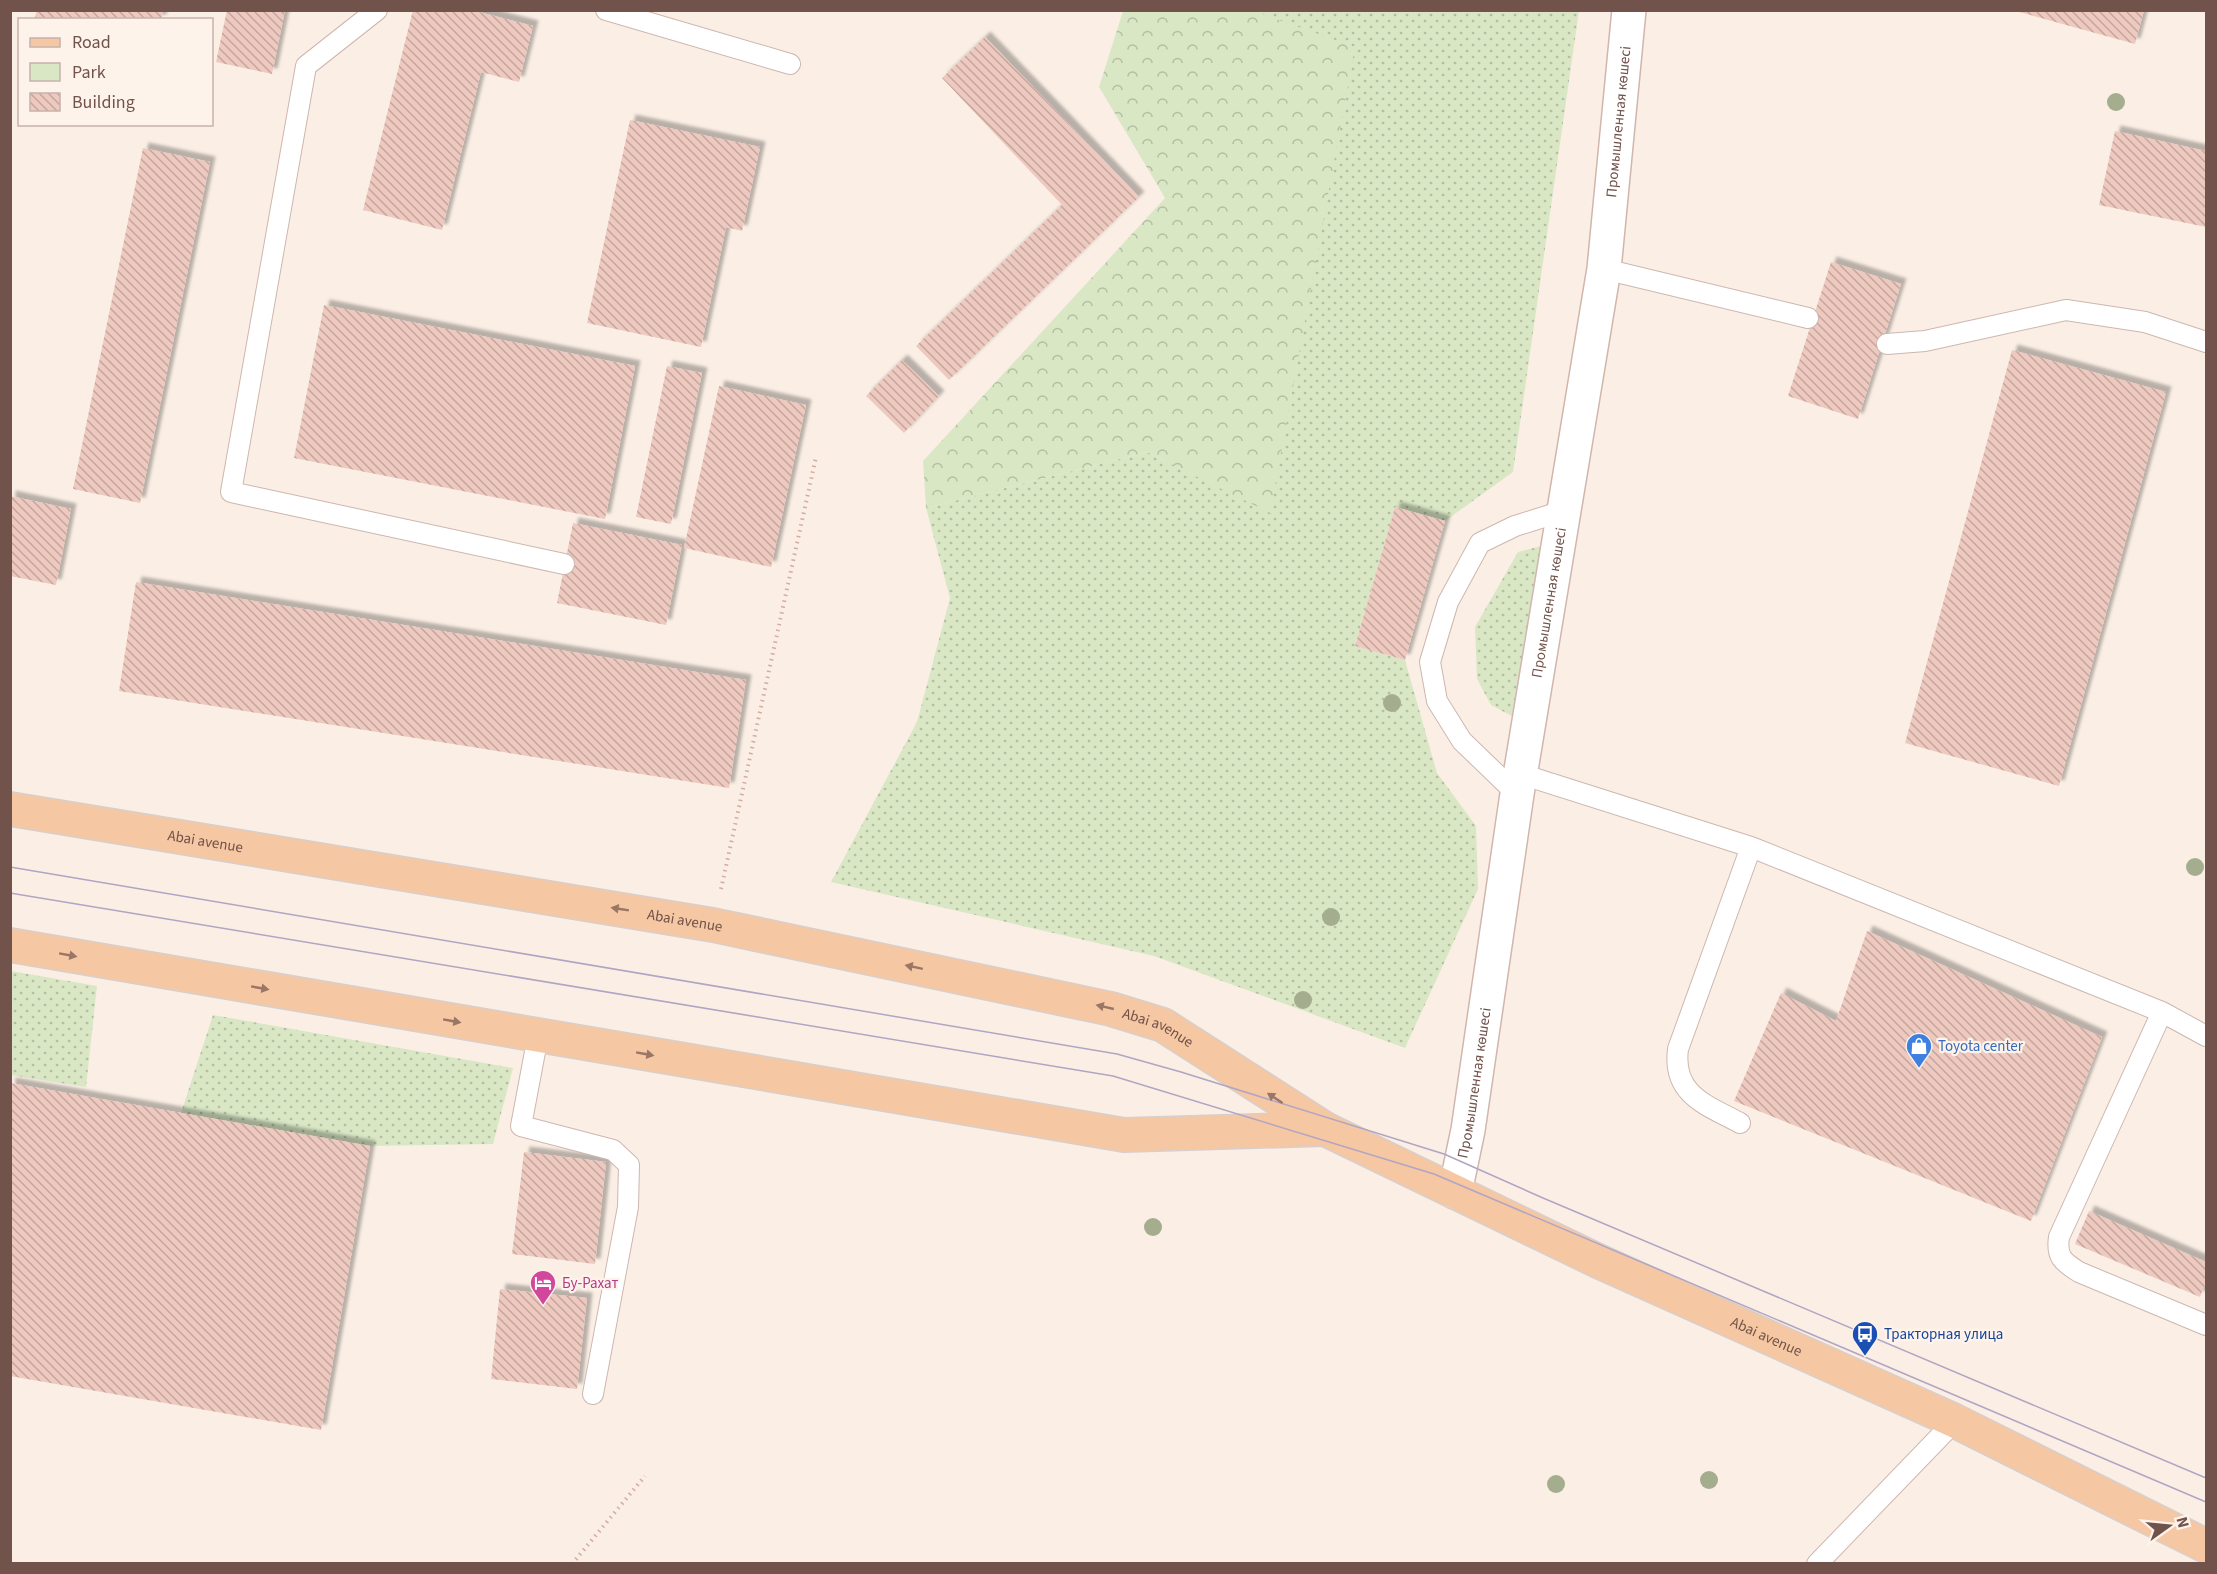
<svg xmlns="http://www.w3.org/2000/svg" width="2217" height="1574" viewBox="0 0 2217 1574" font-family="'Source Sans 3',sans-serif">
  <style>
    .green { fill: url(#green-dots) }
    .forest { fill: url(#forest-crowns) }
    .building { fill: url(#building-back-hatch); filter: url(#shadow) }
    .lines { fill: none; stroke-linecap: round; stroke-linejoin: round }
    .lane-casing { stroke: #cdb7af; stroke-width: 22 }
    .secondary-casing { stroke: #d0b6ad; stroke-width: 36 }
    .primary-casing { stroke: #d8cfcd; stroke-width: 36 }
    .path { stroke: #d3aca2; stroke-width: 4; stroke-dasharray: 1.5 4.5; stroke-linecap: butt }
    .lane { stroke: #fff; stroke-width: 20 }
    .secondary { stroke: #fff; stroke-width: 33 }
    .primary { stroke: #f5c7a2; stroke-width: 33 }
    .tram { stroke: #b0a5c3; stroke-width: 1.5 }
    .tree { fill: #a4ad8d }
    .oneway { fill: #997666 }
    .labels { text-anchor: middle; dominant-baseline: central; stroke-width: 4.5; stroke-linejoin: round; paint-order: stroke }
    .street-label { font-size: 15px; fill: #72534c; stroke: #fef3eb }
    .shop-label { font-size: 15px; fill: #366cbe; stroke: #fef3eb; text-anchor: start }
    .hotel-label { font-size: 15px; fill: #b23c85; stroke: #fef3eb; text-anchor: start }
    .transit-label { font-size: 15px; fill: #164399; stroke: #fef3eb; text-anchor: start }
  </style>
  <defs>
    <pattern id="green-dots" width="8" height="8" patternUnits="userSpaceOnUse" patternTransform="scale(1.5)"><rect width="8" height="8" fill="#d9e7c5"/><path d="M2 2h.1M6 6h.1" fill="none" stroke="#b4bea2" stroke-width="1.8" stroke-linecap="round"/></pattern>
    <pattern id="forest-crowns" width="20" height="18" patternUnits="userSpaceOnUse" patternTransform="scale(1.5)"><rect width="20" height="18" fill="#d9e7c5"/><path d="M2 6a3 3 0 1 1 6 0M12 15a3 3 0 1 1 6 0" fill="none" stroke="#b4bea2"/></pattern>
    <pattern id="building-back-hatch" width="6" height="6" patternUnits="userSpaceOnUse" patternTransform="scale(1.5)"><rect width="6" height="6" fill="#eec9bf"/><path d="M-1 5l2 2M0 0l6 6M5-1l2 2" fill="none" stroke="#c5a69d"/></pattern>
    <filter id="shadow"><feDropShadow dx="5.5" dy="-5.5" stdDeviation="1.5" flood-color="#0004"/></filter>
  </defs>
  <rect width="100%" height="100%" fill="#fbefe5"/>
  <path class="green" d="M 1254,11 L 1579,11 L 1513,472 L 1445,521 L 1395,507 L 1355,646 L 1405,660 L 1437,773 L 1476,826 L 1478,889 L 1405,1048 L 1154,956 L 831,882 L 917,722 L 950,598 L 926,508 L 1147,452 L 1270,512 Z
    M 1560,541 L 1529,725 L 1491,705 L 1477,679 L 1475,627 L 1518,552 Z
    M 11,971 L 97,986 L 86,1087 L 11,1075 Z
    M 213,1015 L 513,1068 L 493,1144 L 370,1146 L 181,1113 Z"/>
  <path class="forest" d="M 1123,11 L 1254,11 L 1355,47 L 1270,513 L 1147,452 L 926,508 L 923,461 L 1165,198 L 1099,87 Z"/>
  <path class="building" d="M 37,10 L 163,10 L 161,20 L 34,20 Z
    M 227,10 L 285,10 L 272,74 L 216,62 Z
    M 413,10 L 471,10 L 533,26 L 519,82 L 481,72 L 442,230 L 363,210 Z
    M 2012,10 L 2144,10 L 2135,44 Z
    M 985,37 L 1139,197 L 949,380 L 916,346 L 1062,205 L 942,78 Z
    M 630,120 L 760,147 L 742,231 L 726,227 L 701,347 L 587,323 Z
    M 2115,131 L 2206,151 L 2206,227 L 2099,205 Z
    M 143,148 L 210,162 L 140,503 L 73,489 Z
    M 1831,262 L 1901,284 L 1858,419 L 1788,396 Z
    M 324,305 L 635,366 L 605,519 L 294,458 Z
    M 2012,350 L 2166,392 L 2059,786 L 1905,743 Z
    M 902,360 L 939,396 L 904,433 L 866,396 Z
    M 667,366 L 702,373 L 671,524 L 636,517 Z
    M 719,386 L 806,405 L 771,567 L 684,548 Z
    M 10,496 L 71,509 L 56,585 L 10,576 Z
    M 1395,507 L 1445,521 L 1405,660 L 1355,646 Z
    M 573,523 L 682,545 L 666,625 L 557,603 Z
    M 136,582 L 746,680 L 729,788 L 119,691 Z
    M 1867,931 L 2102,1037 L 2031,1221 L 1734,1101 L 1781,993 L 1836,1021 Z
    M 10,1083 L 370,1146 L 321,1430 L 10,1376 Z
    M 524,1152 L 606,1162 L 595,1264 L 512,1254 Z
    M 2089,1211 L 2206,1262 L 2206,1281 L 2200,1297 L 2075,1244 Z
    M 500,1289 L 587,1298 L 577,1389 L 491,1379 Z"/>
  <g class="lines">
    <g class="lane-casing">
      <path id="lane" d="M 377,10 L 306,66 L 231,492 L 564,564
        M 606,10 L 790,64
        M 1604,269 L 1808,318
        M 1887,344 L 1925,341 L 2066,310 L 2145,322 L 2206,342
        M 1521,774 L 1751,847 L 2162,1012 L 2206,1036
        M 1517,794 L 1462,741 L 1437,701 L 1430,662 L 1448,602 L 1480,543 L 1515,526 L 1566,510
        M 2162,1012 L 2059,1237 C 2056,1257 2063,1262 2079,1272 L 2206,1325
        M 538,1036 L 521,1126 L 613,1150 L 629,1165 L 628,1207 L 593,1394
        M 1740,1123 C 1707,1105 1672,1095 1678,1049 L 1751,847
        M 1817,1564 L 1955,1421"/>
    </g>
    <g class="secondary-casing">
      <g id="secondary">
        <path id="s1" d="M 1455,1192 L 1468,1130 L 1517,794 L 1604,269 L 1629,10"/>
      </g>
    </g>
    <g class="primary-casing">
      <g id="primary">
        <path id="s2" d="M 10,809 L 713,925 L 1111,1009 L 1163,1025 L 1325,1129 L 1598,1261 L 1955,1421 L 2206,1546"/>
        <path d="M 10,945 L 1124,1135 L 1325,1129"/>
      </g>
    </g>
    <path class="path" d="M 721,889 L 816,457
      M 572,1564 L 645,1476"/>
    <use href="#lane" class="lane"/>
    <use href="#secondary" class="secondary"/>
    <use href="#primary" class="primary"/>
    <path class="tram" d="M 10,867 L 1117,1054 L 1181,1072 L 1444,1154 L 1543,1198 L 2206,1478
      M 10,893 L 1113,1076 L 1434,1174 L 2206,1502"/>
  </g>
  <g class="tree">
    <circle cx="2116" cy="102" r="9"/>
    <circle cx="1392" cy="703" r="9"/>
    <circle cx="2195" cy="867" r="9"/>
    <circle cx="1331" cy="917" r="9"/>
    <circle cx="1303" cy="1000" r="9"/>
    <circle cx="1153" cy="1227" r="9"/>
    <circle cx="1709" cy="1480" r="9"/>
    <circle cx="1556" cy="1484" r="9"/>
  </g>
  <defs><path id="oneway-solid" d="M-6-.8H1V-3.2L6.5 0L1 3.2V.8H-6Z" transform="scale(1.5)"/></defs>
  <g class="oneway">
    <use href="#oneway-solid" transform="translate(620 909) rotate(-171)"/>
    <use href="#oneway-solid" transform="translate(68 955) rotate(10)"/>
    <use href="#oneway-solid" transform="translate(914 967) rotate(-168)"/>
    <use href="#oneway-solid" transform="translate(260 988) rotate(10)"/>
    <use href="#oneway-solid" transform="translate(1105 1007) rotate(-167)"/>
    <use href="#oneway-solid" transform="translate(452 1021) rotate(10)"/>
    <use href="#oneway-solid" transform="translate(645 1054) rotate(10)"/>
    <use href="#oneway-solid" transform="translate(1275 1098) rotate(-147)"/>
  </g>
  <defs>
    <g id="shop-pin" transform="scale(1.35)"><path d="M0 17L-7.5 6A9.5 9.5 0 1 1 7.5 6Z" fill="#3f7fe0" stroke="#fef3eb"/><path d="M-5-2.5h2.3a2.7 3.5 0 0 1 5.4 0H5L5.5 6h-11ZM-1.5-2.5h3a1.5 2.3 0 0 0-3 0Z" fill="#fff"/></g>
    <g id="hotel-pin" transform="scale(1.35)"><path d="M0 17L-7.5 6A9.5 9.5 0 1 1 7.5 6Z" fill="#d1479c" stroke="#fef3eb"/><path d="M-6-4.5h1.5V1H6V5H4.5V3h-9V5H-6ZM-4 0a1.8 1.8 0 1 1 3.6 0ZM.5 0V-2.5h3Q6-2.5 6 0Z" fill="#fff"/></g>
    <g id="bus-pin" transform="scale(1.35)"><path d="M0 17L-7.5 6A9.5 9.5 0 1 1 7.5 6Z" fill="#1a4fb4" stroke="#fef3eb"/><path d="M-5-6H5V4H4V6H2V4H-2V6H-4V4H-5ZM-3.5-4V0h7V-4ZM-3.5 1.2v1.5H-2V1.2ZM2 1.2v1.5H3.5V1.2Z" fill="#fff"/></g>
  </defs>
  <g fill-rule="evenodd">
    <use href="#shop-pin" x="1919" y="1046"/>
    <use href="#hotel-pin" x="543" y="1283"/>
    <use href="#bus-pin" x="1865" y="1334"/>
  </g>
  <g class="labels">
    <g class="street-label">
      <text stroke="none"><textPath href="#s1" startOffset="1083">Промышленная көшесі</textPath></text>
      <text stroke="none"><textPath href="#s1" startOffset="597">Промышленная көшесі</textPath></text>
      <text stroke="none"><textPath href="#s2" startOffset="198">Abai avenue</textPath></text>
      <text stroke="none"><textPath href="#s2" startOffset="684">Abai avenue</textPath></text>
      <text stroke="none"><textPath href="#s2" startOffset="1170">Abai avenue</textPath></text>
      <text stroke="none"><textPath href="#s1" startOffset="111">Промышленная көшесі</textPath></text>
      <text stroke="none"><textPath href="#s2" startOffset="1854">Abai avenue</textPath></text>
    </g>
    <g class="shop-label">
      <text x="1938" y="1046">Toyota center</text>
    </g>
    <g class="hotel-label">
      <text x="562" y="1283">Бу-Рахат</text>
    </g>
    <g class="transit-label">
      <text x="1884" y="1334">Тракторная улица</text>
    </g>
  </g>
  <rect width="2217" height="1574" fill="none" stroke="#72534c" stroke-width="24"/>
  <rect x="18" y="18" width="195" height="108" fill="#fef3eb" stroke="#c6b3ab" stroke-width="1.5"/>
  <rect x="30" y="38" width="30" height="9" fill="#f5c7a2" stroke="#c6b3ab" stroke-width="1.5"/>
  <text x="72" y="48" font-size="18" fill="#72534c">Road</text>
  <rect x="30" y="63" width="30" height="18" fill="#d9e7c5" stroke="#c6b3ab" stroke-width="1.5"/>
  <text x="72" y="78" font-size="18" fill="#72534c">Park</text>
  <rect x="30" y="93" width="30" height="18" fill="url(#building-back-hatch)" stroke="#c6b3ab" stroke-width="1.5"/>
  <text x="72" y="108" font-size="18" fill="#72534c">Building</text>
  <g transform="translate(2169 1526) rotate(75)" stroke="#fef3eb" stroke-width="4.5" paint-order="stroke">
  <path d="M0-4.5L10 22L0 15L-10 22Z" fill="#72534c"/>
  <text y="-9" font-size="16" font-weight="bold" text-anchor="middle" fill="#72534c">N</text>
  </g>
</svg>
